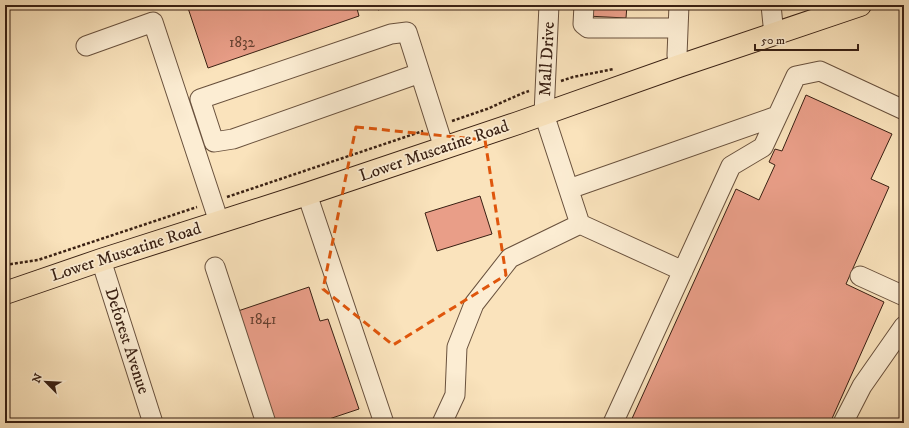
<svg xmlns="http://www.w3.org/2000/svg" width="909" height="428" viewBox="0 0 909 428" font-family="'IM FELL DW Pica',serif">
  <style>
    .building { fill: #e99e88; stroke: #392013 }
    .lines { fill: none; stroke-linecap: round; stroke-linejoin: round }
    .minor-casing { stroke: #69513d; stroke-width: 21 }
    .major-casing { stroke: #392013; stroke-width: 24 }
    .path { stroke: #392013; stroke-width: 2.5; stroke-dasharray: 3 2; stroke-linecap: butt }
    .minor { stroke: #fcedd3; stroke-width: 19 }
    .major { stroke: #fae3bc; stroke-width: 22 }
    .marked { fill: none; stroke: #df560c; stroke-width: 3; stroke-dasharray: 8 5; stroke-linejoin: round }
    .labels { text-anchor: middle; dominant-baseline: central; stroke-width: 3.5; stroke-linejoin: round; paint-order: stroke }
    .number-label { font-size: 15px; fill: #654030 }
    .street-label { font-size: 17px; fill: #392013; stroke: #fcedd3 }
  </style>
  <rect width="100%" height="100%" fill="#fae3bc"/>
  <filter id="stains"><feTurbulence type="fractalNoise" baseFrequency=".005" numOctaves="4"/><feColorMatrix values="0 0 0 0 .2 0 0 0 0 .09 0 0 0 0 .02 0 0 0 .5 -.17"/></filter>
  <radialGradient id="worn" r=".72"><stop offset=".6" stop-color="#630" stop-opacity="0"/><stop offset="1" stop-color="#630" stop-opacity=".3"/></radialGradient>
  <path class="building" d="M 187,5 L 356,5 L 359,16 L 208,68 Z
    M 376,5 L 394,5 L 378,10 Z
    M 588,5 L 627,5 L 626,18 L 587,16 Z
    M 806,95 L 892,134 L 871,179 L 889,187 L 846,284 L 884,302 L 830,423 L 630,423 L 736,189 L 759,200 L 775,165 L 769,162 L 775,149 L 782,151 Z
    M 480,196 L 492,234 L 437,251 L 425,213 Z
    M 309,287 L 320,321 L 328,319 L 359,409 L 317,423 L 276,423 L 238,311 Z"/>
  <g class="lines">
    <g class="minor-casing">
      <path id="minor" d="M 549,5 L 544,114 L 580,224 L 683,271
        M 584,5 L 583,24 L 588,28 L 678,28
        M 679,5 L 677,55 L 679,66
        M 771,5 L 774,35
        M 86,46 L 153,22 L 219,222
        M 420,73 L 233,139 L 214,142 L 200,99 L 391,34 L 407,32 L 444,148
        M 569,189 L 777,116
        M 307,194 L 384,423
        M 101,260 L 153,423
        M 215,267 L 266,423
        M 860,276 L 904,296
        M 442,423 L 455,395 L 457,347 L 474,304 L 510,258 L 580,224
        M 613,423 L 731,166 L 763,147 L 796,76 L 820,71 L 904,110
        M 843,423 L 862,386 L 904,326"/>
    </g>
    <g class="major-casing">
      <path id="major" d="M 5,293 L 101,260 L 307,194 L 518,123 L 679,66 L 860,5"/>
    </g>
    <path class="path" d="M 900,54 L 904,46
      M 561,81 L 573,77 L 614,69
      M 452,121 L 487,109 L 523,93 L 529,91
      M 227,197 L 423,131
      M 5,265 L 38,260 L 197,207"/>
    <use href="#minor" class="minor"/>
    <use href="#major" class="major"/>
  </g>
  <path class="marked" d="M 356,127 L 485,140 L 506,275 L 393,345 L 323,289 Z"/>
  <g class="labels">
    <g class="number-label">
      <text x="242" y="42">1832</text>
      <text x="263" y="319">1841</text>
    </g>
    <g class="street-label">
      <text transform="translate(547 59) rotate(-87)">Mall Drive</text>
      <text transform="translate(434 151) rotate(-19)">Lower Muscatine Road</text>
      <text transform="translate(126 252) rotate(-18)">Lower Muscatine Road</text>
      <text transform="translate(127 341) rotate(72)">Deforest Avenue</text>
    </g>
  </g>
  <rect width="909" height="428" fill="none" stroke="#fae3bc" stroke-width="20"/>
  <rect x="6" y="6" width="897" height="416" fill="none" stroke="#392013" stroke-width="2"/>
  <rect x="10" y="10" width="889" height="408" fill="none" stroke="#392013"/>
  <g transform="translate(46 382) rotate(294)" stroke="#fcedd3" stroke-width="3" paint-order="stroke">
  <path d="M0-3L7 15L0 10L-7 15Z" fill="#392013"/>
  <text y="-6" font-size="11" font-weight="bold" text-anchor="middle" fill="#392013">N</text>
  </g>
  <path d="M755 44v6h103v-6" fill="none" stroke="#392013" stroke-width="2"/>
  <text x="761" y="44" font-size="12" fill="#392013" stroke="#fcedd3" stroke-width="3" paint-order="stroke">50 m</text>
  <rect width="100%" height="100%" filter="url(#stains)"/>
  <rect width="100%" height="100%" fill="url(#worn)"/>
</svg>
